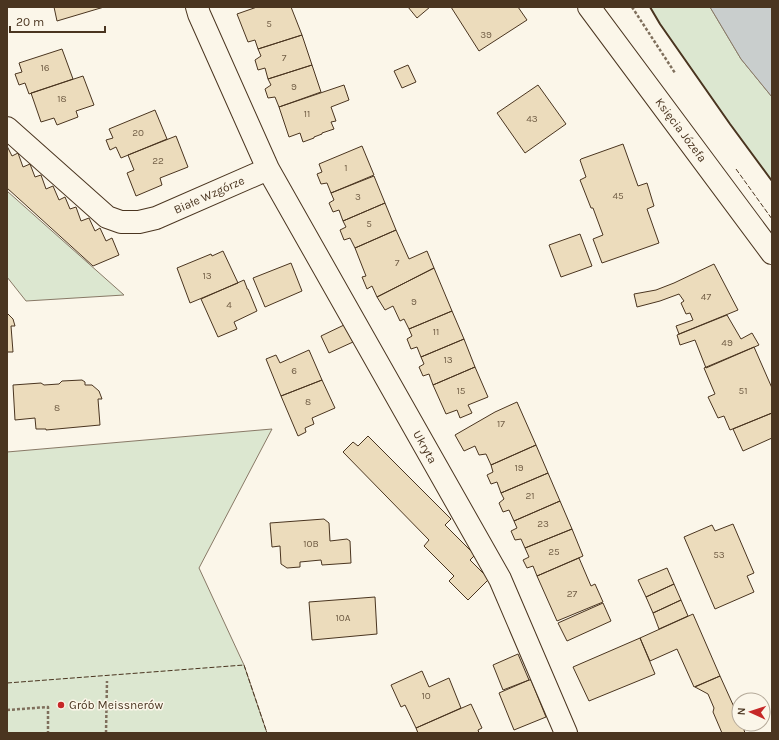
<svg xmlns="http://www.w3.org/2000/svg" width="779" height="740" viewBox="0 0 779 740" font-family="Karla,sans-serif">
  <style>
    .green { fill: #dce7d0; stroke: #887966 }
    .water { fill: #c9cecd; stroke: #887966 }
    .building { fill: #ecdcbc; stroke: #4a3520 }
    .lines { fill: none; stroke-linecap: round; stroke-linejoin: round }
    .street-casing { stroke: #4a3520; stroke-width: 24 }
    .secondary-casing { stroke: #4a3520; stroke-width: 24 }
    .path { stroke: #7f6f5c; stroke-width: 2.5; stroke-dasharray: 3 2; stroke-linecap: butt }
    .street { stroke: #fbf6e9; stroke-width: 22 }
    .secondary { stroke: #fbf6e9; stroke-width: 22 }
    .fence { stroke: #4a3520; stroke-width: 1; stroke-dasharray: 5 2; stroke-linecap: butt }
    .wall { stroke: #4a3520; stroke-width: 2 }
    .poi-dot { fill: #c62828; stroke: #fbf6e9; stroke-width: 1.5 }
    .labels { text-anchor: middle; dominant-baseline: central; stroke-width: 3; stroke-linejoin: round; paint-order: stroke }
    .number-label { font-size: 10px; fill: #725f47 }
    .street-label { font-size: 12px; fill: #4a3520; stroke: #fbf6e9 }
    .poi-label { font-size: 12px; fill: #4a3520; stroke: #fbf6e9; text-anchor: start }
  </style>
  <rect width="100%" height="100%" fill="#fbf6e9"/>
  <path class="green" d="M 650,7 L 710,7 L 741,59 L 772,97 L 772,181 L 730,124 L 660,24 Z
    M 7,191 L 124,295 L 26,301 L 7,277 Z
    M 272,429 L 199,568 L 244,665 L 267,733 L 7,733 L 7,452 Z"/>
  <path class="water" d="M 710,7 L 772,7 L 772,97 L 741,59 Z"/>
  <path class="building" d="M 54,7 L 104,7 L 57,21 Z
    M 257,7 L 291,7 L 302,35 L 258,49 L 255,40 L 248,42 L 237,14 Z
    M 408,7 L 430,7 L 417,18 Z
    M 451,7 L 518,7 L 527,20 L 479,51 Z
    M 302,35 L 312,65 L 268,79 L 265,68 L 258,70 L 255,60 L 261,56 L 258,49 Z
    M 62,49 L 73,79 L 29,94 L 25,83 L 19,85 L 15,74 L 22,72 L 19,63 Z
    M 312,65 L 321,92 L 279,107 L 275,97 L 268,98 L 265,89 L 271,85 L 268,79 Z
    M 408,65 L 416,82 L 402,88 L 394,71 Z
    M 83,76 L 94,105 L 76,111 L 78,117 L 57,125 L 54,118 L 41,122 L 31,93 Z
    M 344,85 L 349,100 L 331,107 L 336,121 L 331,122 L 334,129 L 322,133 L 322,134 L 314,137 L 314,138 L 303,142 L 300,133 L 289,137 L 279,107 Z
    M 538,85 L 566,124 L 525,153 L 497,113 Z
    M 155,110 L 167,139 L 121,158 L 116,147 L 110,150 L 106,140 L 113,138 L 109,129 Z
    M 176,136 L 188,167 L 160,178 L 162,185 L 136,196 L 127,173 L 134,170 L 128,155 Z
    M 623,144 L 638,186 L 647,183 L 654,206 L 647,209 L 659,243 L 602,263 L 593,239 L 603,235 L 593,208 L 591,208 L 580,180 L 586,177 L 580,160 L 581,159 Z
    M 7,146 L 12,156 L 18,153 L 23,167 L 30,164 L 35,177 L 41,175 L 46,189 L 53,186 L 59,200 L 65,197 L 70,209 L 76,207 L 81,221 L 89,218 L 95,231 L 100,228 L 106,241 L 112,238 L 119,255 L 93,266 L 7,188 Z
    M 362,146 L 374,175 L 331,193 L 327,183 L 321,184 L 317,174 L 322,172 L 319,164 Z
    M 374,176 L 385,203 L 343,221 L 339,210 L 333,212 L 329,203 L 334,200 L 331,193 Z
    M 385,203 L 396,230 L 355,248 L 350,238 L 344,240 L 340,230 L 346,227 L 343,221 Z
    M 396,230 L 409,259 L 427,251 L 434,268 L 377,297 L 372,286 L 367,289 L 362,277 L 366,276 L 355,248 Z
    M 580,234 L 592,266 L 561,277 L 549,245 Z
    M 223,251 L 238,283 L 190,303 L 177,268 L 211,254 L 212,256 Z
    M 291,263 L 302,291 L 265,307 L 253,278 Z
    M 714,264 L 738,310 L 679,334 L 676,326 L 693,320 L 690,313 L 686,314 L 681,303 L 684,301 L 679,294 L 660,301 L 637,307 L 634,294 L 656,290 L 674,283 Z
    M 434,268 L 452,311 L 409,329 L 404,319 L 400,321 L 393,306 L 385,310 L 377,297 Z
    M 244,280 L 247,288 L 247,289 L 248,289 L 257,311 L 234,322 L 237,329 L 218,337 L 201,299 Z
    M 452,311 L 464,339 L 421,357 L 417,347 L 411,349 L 407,339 L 412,336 L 409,329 Z
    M 7,313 L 13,319 L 15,326 L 11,326 L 13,352 L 7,352 Z
    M 727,315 L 741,339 L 752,333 L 759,345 L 706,368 L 695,340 L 680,345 L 677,335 Z
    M 344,325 L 353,342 L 329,353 L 321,336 Z
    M 464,339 L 475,367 L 433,385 L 429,374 L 423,376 L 419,367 L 424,364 L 421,357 Z
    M 754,347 L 772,388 L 772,413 L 730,430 L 724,416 L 718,418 L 708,397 L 715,394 L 704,368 Z
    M 309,350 L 322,380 L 281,396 L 266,359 L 276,355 L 280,363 Z
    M 475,367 L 488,397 L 468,405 L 472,413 L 460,418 L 457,410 L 446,414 L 433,385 Z
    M 82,380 L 85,382 L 85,385 L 92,385 L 99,391 L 102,399 L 98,399 L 100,425 L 46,430 L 46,429 L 36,429 L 35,418 L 15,420 L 13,385 L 41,383 L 44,385 L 59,384 L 62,381 Z
    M 322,380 L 335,408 L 312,418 L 314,424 L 305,428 L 306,432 L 298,436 L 281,396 Z
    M 517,402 L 536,445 L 491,465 L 486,454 L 479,455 L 475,446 L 464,451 L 455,435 L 495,412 Z
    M 772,413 L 772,438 L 743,451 L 733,429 Z
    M 368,436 L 451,519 L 445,525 L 475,555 L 470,560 L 489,579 L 468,600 L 449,581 L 454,576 L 424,546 L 429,540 L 343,452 L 353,442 L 358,446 Z
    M 536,445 L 548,473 L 501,493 L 497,482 L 491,484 L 487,475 L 493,472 L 491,465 Z
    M 548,473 L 560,501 L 514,521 L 509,510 L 503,512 L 499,503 L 504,499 L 501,493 Z
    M 560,501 L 572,529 L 525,548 L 521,539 L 515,540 L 511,531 L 517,528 L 514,521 Z
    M 324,519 L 329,523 L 330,541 L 347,539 L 350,541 L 351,563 L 322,565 L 321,560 L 300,562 L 300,567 L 287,568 L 281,564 L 280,546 L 272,547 L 270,523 Z
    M 733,524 L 754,573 L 747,576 L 754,592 L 715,609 L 684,537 L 712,525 L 715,531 Z
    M 572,529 L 583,556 L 537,576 L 533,566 L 527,568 L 523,560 L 529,557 L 525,548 Z
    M 579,558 L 591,586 L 595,584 L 603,602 L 557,621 L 537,576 Z
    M 667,568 L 674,584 L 646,597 L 638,580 Z
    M 674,584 L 681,600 L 653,613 L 646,597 Z
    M 375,597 L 377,634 L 312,640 L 309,602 Z
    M 681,600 L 688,616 L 659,629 L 653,613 Z
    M 603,603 L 611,621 L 567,641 L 558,623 Z
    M 693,614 L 720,676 L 694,687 L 677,649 L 650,661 L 640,638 Z
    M 640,638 L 655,674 L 589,701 L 573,667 Z
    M 518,654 L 529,680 L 503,690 L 493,665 Z
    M 422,671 L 429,687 L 449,678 L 461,708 L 416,728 L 405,705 L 401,707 L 391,685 Z
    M 720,676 L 739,718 L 739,724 L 742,724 L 745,733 L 722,733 L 713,712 L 714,708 L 708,694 L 695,687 Z
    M 529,680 L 531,680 L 546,717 L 514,730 L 499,693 Z
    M 471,704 L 482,728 L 478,730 L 479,733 L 418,733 L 416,728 Z"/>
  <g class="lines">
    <g class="street-casing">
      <path id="street" d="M 7,128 L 107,217 L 121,222 L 139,222 L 156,218 L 268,169 L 199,14 L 197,7
        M 268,169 L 500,579 L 566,733"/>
    </g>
    <g class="secondary-casing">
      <path id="secondary" d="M 589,7 L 772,253"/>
    </g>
    <path class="path" d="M 632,7 L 675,73
      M 7,710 L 48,707 L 48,733
      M 106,733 L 107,681"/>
    <use href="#street" class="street"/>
    <use href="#secondary" class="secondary"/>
    <path class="fence" d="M 736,169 L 772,219
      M 7,683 L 244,665 L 267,733"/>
    <path class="wall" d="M 650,7 L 660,24 L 730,124 L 772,181"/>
  </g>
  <circle class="poi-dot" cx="61" cy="705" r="4"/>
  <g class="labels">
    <g class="number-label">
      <text x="269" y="24">5</text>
      <text x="486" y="35">39</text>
      <text x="284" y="58">7</text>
      <text x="45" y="68">16</text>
      <text x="294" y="87">9</text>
      <text x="62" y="99">18</text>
      <text x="307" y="114">11</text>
      <text x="532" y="119">43</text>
      <text x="138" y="133">20</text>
      <text x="158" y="161">22</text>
      <text x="346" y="168">1</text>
      <text x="618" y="196">45</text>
      <text x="358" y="197">3</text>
      <text x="369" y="224">5</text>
      <text x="397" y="263">7</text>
      <text x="207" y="276">13</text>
      <text x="706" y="297">47</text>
      <text x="414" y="302">9</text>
      <text x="229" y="305">4</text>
      <text x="436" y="332">11</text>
      <text x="727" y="343">49</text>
      <text x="448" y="360">13</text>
      <text x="294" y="371">6</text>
      <text x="461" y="391">15</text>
      <text x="743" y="391">51</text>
      <text x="308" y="402">8</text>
      <text x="57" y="408">8</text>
      <text x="501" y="424">17</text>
      <text x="519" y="468">19</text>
      <text x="530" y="496">21</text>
      <text x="543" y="524">23</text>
      <text x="311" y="544">10B</text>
      <text x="554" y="552">25</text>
      <text x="719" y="555">53</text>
      <text x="572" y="594">27</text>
      <text x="343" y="618">10A</text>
      <text x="426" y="696">10</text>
    </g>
    <g class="street-label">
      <text transform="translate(681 130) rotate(53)">Księcia Józefa</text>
      <text transform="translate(209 195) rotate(-24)">Białe Wzgórze</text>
      <text transform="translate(425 447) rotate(61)">Ukryta</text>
    </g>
    <g class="poi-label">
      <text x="69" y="705">Grób Meissnerów</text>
    </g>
  </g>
  <rect width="779" height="740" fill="none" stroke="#4a3520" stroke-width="16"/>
  <g transform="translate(751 712) rotate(273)"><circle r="19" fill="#fbf6e9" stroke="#b4a999"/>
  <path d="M0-3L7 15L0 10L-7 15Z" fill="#c62828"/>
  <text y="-6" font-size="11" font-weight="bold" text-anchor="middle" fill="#4a3520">N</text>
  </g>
  <path d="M10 26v6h95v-6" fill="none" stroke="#4a3520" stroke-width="2"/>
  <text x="16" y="26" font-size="12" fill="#4a3520" stroke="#fbf6e9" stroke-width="3" paint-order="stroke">20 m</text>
</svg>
